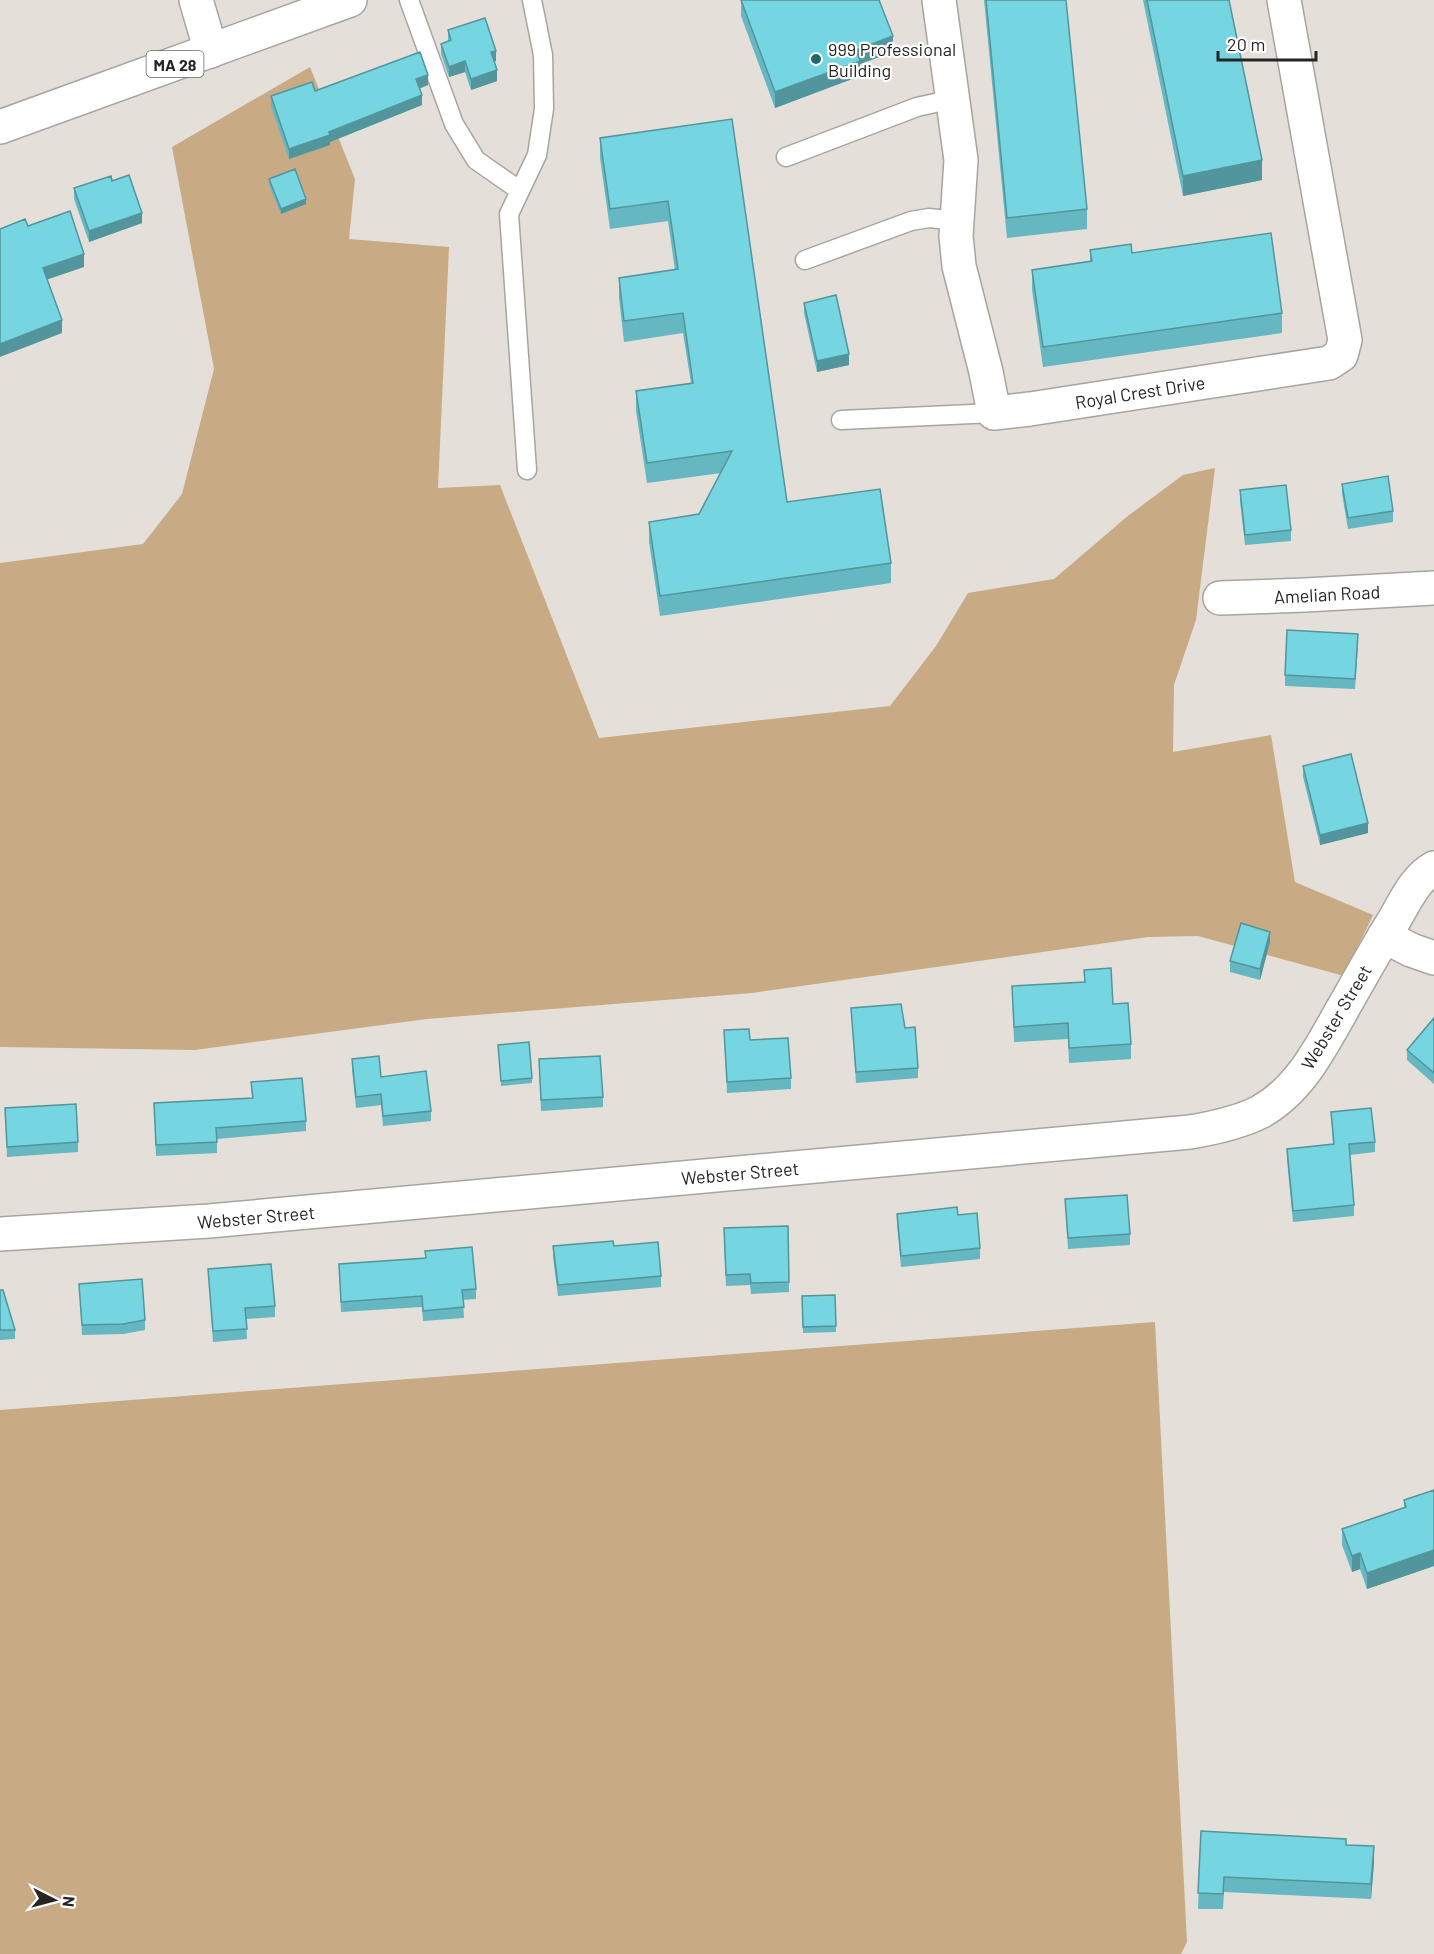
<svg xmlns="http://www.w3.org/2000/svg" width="1434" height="1954" viewBox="0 0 1434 1954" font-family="Barlow,sans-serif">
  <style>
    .green { fill: #c8ab84 }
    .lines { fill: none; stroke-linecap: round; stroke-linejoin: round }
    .lane-casing { stroke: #a9a49f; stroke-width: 21 }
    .street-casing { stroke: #a9a49f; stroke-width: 36 }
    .primary-casing { stroke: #a9a49f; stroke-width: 36 }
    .lane { stroke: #fff; stroke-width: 18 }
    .street { stroke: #fff; stroke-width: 33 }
    .primary { stroke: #fff; stroke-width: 33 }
    .wall { fill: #65b7c1 }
    .shaded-wall { fill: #52959d }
    .building { fill: #75d5e0; stroke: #52959d; stroke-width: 1.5 }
    .poi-dot { fill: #1d6871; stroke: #fff; stroke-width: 2 }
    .labels { text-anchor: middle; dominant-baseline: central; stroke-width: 4.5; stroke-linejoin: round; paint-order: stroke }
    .shield { fill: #fff; stroke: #686665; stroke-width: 1.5 }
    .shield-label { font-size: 16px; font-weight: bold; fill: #272523 }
    .poi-label { font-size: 18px; fill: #272523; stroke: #fff; text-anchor: start }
    .street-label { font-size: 18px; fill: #272523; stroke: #fff }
  </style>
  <rect width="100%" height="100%" fill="#e4dfd9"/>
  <path class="green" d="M 310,67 L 355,179 L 349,239 L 449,247 L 438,488 L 500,485 L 599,738 L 890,706 L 936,646 L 968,593 L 1054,579 L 1129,515 L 1183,475 L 1215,468 L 1196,620 L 1174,685 L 1173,752 L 1271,735 L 1295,882 L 1373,915 L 1344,976 L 1198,936 L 1148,937 L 752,993 L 427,1019 L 195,1050 L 0,1047 L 0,563 L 143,544 L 182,494 L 214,369 L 172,147 Z
    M 1155,1322 L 1187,1942 L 1181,1954 L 0,1954 L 0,1410 Z"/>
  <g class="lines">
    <g class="lane-casing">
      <path id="lane" d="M 409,0 L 454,124 L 476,160 L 519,190
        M 786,157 L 917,107 L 953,99
        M 805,260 L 911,221 L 929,218 L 957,221
        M 841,420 L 994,413
        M 527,470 L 509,214 L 537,155 L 544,109 L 543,55 L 532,0"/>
    </g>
    <g class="street-casing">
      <path id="street" d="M 196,0 L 211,51
        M 939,0 L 961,160 L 956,236 L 959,266 L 986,372 L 994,413 L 1030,409 L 1329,363 L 1341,355 L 1345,340 L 1284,0
        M 1220,598 L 1305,595 L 1434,588
        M 1384,936 L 1411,950 L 1434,958
        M 0,1234 L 209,1221 L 1190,1132 C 1214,1128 1238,1123 1260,1112 C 1300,1090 1321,1047 1342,1010 C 1359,980 1375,951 1393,922 C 1404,904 1414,879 1434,868"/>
    </g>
    <g class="primary-casing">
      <path id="primary" d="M 0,127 L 350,0"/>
    </g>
    <use href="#lane" class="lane"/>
    <use href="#street" class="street"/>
    <use href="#primary" class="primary"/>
  </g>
  <path class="wall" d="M 741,0 L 893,52 L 860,64 L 860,76 L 775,108 L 741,16 Z
    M 984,0 L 1066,0 L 1087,209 L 1087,229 L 1007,238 Z
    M 1143,0 L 1229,0 L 1262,180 L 1183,196 Z
    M 448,30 L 496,61 L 494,62 L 497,81 L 471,90 L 465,72 L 449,77 L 441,54 L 441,44 L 448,41 Z
    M 428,85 L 420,88 L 422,105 L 330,142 L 330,145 L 289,159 L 271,106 L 271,96 L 315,91 Z
    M 732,119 L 787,502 L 891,563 L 891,583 L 660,616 L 649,542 L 649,522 L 699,514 L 721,473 L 647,483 L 636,411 L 636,391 L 691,383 L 683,333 L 624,342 L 619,298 L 619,278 L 675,270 L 668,221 L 610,229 L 600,158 L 600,138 Z
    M 269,179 L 306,204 L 281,214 L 269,185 Z
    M 112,181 L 142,223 L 89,242 L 74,199 L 74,188 Z
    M 1090,250 L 1132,253 L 1282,313 L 1282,333 L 1043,367 L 1032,290 L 1032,270 L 1090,261 Z
    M 804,303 L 849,365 L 817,372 L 804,313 Z
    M 1342,484 L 1393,511 L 1393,522 L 1348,529 L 1342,494 Z
    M 1240,490 L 1291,530 L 1291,541 L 1245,545 L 1240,501 Z
    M 1358,645 L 1355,689 L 1285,686 L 1285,675 Z
    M 1303,766 L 1368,833 L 1320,845 L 1303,777 Z
    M 1270,942 L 1260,980 L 1230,972 L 1230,961 Z
    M 1084,970 L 1113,1004 L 1131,1044 L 1131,1059 L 1069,1063 L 1068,1039 L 1014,1042 L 1012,986 L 1084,982 Z
    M 851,1008 L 905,1028 L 918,1068 L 918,1078 L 856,1083 Z
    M 1434,1018 L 1434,1084 L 1407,1060 L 1407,1050 Z
    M 724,1030 L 750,1040 L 791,1078 L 791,1089 L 727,1093 Z
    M 498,1045 L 532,1078 L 532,1083 L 501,1086 Z
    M 352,1059 L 381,1077 L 431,1111 L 431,1121 L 383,1126 L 381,1105 L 356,1108 L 352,1070 Z
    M 539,1059 L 603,1097 L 603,1107 L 541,1111 Z
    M 251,1082 L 306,1121 L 306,1131 L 217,1139 L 217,1153 L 156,1156 L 154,1103 L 252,1098 Z
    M 5,1108 L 78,1142 L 78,1152 L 7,1157 Z
    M 1331,1112 L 1375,1142 L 1375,1152 L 1350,1155 L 1354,1205 L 1354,1216 L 1293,1222 L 1287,1160 L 1287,1149 L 1333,1145 Z
    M 1065,1199 L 1130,1234 L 1130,1245 L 1068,1249 Z
    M 897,1214 L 958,1215 L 980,1248 L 980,1259 L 901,1267 L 897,1224 Z
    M 788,1226 L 789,1292 L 751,1294 L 750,1285 L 726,1286 L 724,1239 Z
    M 553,1246 L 614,1246 L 661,1276 L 661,1287 L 558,1296 L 553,1257 Z
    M 425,1251 L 476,1289 L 476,1299 L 463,1300 L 464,1318 L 423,1321 L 422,1307 L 341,1312 L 339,1264 L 425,1258 Z
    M 208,1269 L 275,1306 L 275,1317 L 246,1319 L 247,1339 L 213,1342 Z
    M 79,1284 L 145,1320 L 145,1330 L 123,1334 L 82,1335 Z
    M 0,1290 L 15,1330 L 15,1339 L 0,1340 Z
    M 835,1295 L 836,1332 L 803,1333 L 802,1296 Z
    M 1434,1490 L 1434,1566 L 1367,1589 L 1360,1569 L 1352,1572 L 1342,1545 L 1342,1529 L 1404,1508 L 1404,1500 Z
    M 1201,1831 L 1346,1845 L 1374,1862 L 1371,1899 L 1224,1892 L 1223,1909 L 1198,1909 Z"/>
  <path class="shaded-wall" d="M 893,36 L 893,52 L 860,64 L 860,76 L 775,108 L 775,92 L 856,50 Z
    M 496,51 L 496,61 L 491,63 L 491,52 Z
    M 465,61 L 465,72 L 449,77 L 449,67 Z
    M 497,70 L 497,81 L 471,90 L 471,79 Z
    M 428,75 L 428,85 L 416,90 L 416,79 Z
    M 422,95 L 422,105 L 330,142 L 330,145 L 289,159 L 289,149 Z
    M 1262,160 L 1262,180 L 1183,196 L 1183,176 Z
    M 306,199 L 306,204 L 281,214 L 281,209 Z
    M 142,213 L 142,223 L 89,242 L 89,231 Z
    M 84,254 L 84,267 L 43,281 L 43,268 Z
    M 62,320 L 62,333 L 0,357 L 0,344 Z
    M 849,354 L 849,365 L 817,372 L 817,361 Z
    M 1368,823 L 1368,833 L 1320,845 L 1320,835 Z
    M 1270,932 L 1270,942 L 1260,980 L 1260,969 Z
    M 1434,1550 L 1434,1566 L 1367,1589 L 1367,1573 Z
    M 1360,1553 L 1360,1569 L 1352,1572 L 1352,1556 Z
    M 1374,1846 L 1374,1862 L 1371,1899 L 1371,1884 Z"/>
  <path class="building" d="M 741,0 L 879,0 L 893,36 L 856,50 L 860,61 L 775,92 Z
    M 986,0 L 1066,0 L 1087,209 L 1007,218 Z
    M 1147,0 L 1229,0 L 1262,160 L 1183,176 Z
    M 485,18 L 496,51 L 491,52 L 497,70 L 471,79 L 465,61 L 449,67 L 441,44 L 451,40 L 448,30 Z
    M 420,52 L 428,75 L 416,79 L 422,95 L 329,132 L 330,135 L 289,149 L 271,96 L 312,82 L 315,91 Z
    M 732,119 L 787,502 L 880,489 L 891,563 L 660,596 L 649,522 L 699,514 L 732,451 L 647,463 L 636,391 L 693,383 L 683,313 L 624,321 L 619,278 L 678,269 L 668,201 L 610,209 L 600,138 Z
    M 295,169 L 306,199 L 281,209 L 269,179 Z
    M 129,175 L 142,213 L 89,231 L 74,188 L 111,176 L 112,181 Z
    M 70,211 L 84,254 L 43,268 L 62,320 L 0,344 L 0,229 L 25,219 L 28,226 Z
    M 1271,233 L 1282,313 L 1043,347 L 1032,270 L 1092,261 L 1090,250 L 1131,244 L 1132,253 Z
    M 836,295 L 849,354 L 817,361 L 804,303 Z
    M 1388,476 L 1393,511 L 1348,518 L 1342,484 Z
    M 1286,485 L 1291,530 L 1245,535 L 1240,490 Z
    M 1287,630 L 1358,634 L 1355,679 L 1285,675 Z
    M 1351,754 L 1368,823 L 1320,835 L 1303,766 Z
    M 1241,923 L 1270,932 L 1260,969 L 1230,961 Z
    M 1111,968 L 1113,1004 L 1128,1003 L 1131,1044 L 1069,1048 L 1068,1023 L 1014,1027 L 1012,986 L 1085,982 L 1084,970 Z
    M 901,1004 L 905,1028 L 915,1027 L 918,1068 L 856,1072 L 851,1008 Z
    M 1434,1018 L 1434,1073 L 1407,1050 Z
    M 749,1029 L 750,1040 L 788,1038 L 791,1078 L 727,1082 L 724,1030 Z
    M 529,1042 L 532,1078 L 501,1081 L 498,1045 Z
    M 379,1056 L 381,1077 L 426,1071 L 431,1111 L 383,1116 L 381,1094 L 356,1097 L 352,1059 Z
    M 600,1056 L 603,1097 L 541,1100 L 539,1059 Z
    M 302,1078 L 306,1121 L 216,1128 L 217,1142 L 156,1145 L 154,1103 L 253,1098 L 251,1082 Z
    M 76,1104 L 78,1142 L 7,1147 L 5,1108 Z
    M 1371,1108 L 1375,1142 L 1349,1144 L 1354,1205 L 1293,1211 L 1287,1149 L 1334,1144 L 1331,1112 Z
    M 1127,1195 L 1130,1234 L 1068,1238 L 1065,1199 Z
    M 957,1207 L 958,1215 L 977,1213 L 980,1248 L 901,1256 L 897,1214 Z
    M 788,1226 L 789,1282 L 751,1283 L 750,1274 L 726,1275 L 724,1228 Z
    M 613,1241 L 614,1246 L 658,1242 L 661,1276 L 558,1285 L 553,1246 Z
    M 472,1247 L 476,1289 L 462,1290 L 464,1307 L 423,1311 L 422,1296 L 341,1302 L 339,1264 L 426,1258 L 425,1251 Z
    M 271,1264 L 275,1306 L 245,1308 L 247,1329 L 213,1331 L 208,1269 Z
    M 142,1279 L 145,1320 L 123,1324 L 82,1325 L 79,1284 Z
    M 0,1290 L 3,1290 L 15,1330 L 0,1330 Z
    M 835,1295 L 836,1326 L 803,1327 L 802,1296 Z
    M 1434,1490 L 1434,1550 L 1367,1573 L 1360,1553 L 1352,1556 L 1342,1529 L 1406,1507 L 1404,1500 Z
    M 1201,1831 L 1346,1839 L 1346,1845 L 1374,1846 L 1371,1884 L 1224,1877 L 1223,1894 L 1198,1893 Z"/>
  <circle class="poi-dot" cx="816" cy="59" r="6"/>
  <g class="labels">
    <rect class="shield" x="146.5" y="51" width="57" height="26" rx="4.5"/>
    <g class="shield-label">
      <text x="175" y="64">MA 28</text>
    </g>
    <g class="poi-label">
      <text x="828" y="49">999 Professional<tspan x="828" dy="21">Building</tspan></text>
    </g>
    <g class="street-label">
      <text transform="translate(1140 392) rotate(-9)">Royal Crest Drive</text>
      <text transform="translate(1327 594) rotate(-3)">Amelian Road</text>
      <text transform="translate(1336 1017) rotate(-59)">Webster Street</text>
      <text transform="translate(740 1173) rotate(-5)">Webster Street</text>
      <text transform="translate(256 1217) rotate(-5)">Webster Street</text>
    </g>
  </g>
  <g transform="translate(54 1900) rotate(96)" stroke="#ffffff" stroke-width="4.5" paint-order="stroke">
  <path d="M0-4.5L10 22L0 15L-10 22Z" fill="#272523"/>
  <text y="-9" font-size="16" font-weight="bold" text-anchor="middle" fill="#272523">N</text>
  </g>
  <path d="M1218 51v9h98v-9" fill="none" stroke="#272523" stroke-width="3"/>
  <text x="1227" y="51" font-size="18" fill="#272523" stroke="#ffffff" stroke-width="4.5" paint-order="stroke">20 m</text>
</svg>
